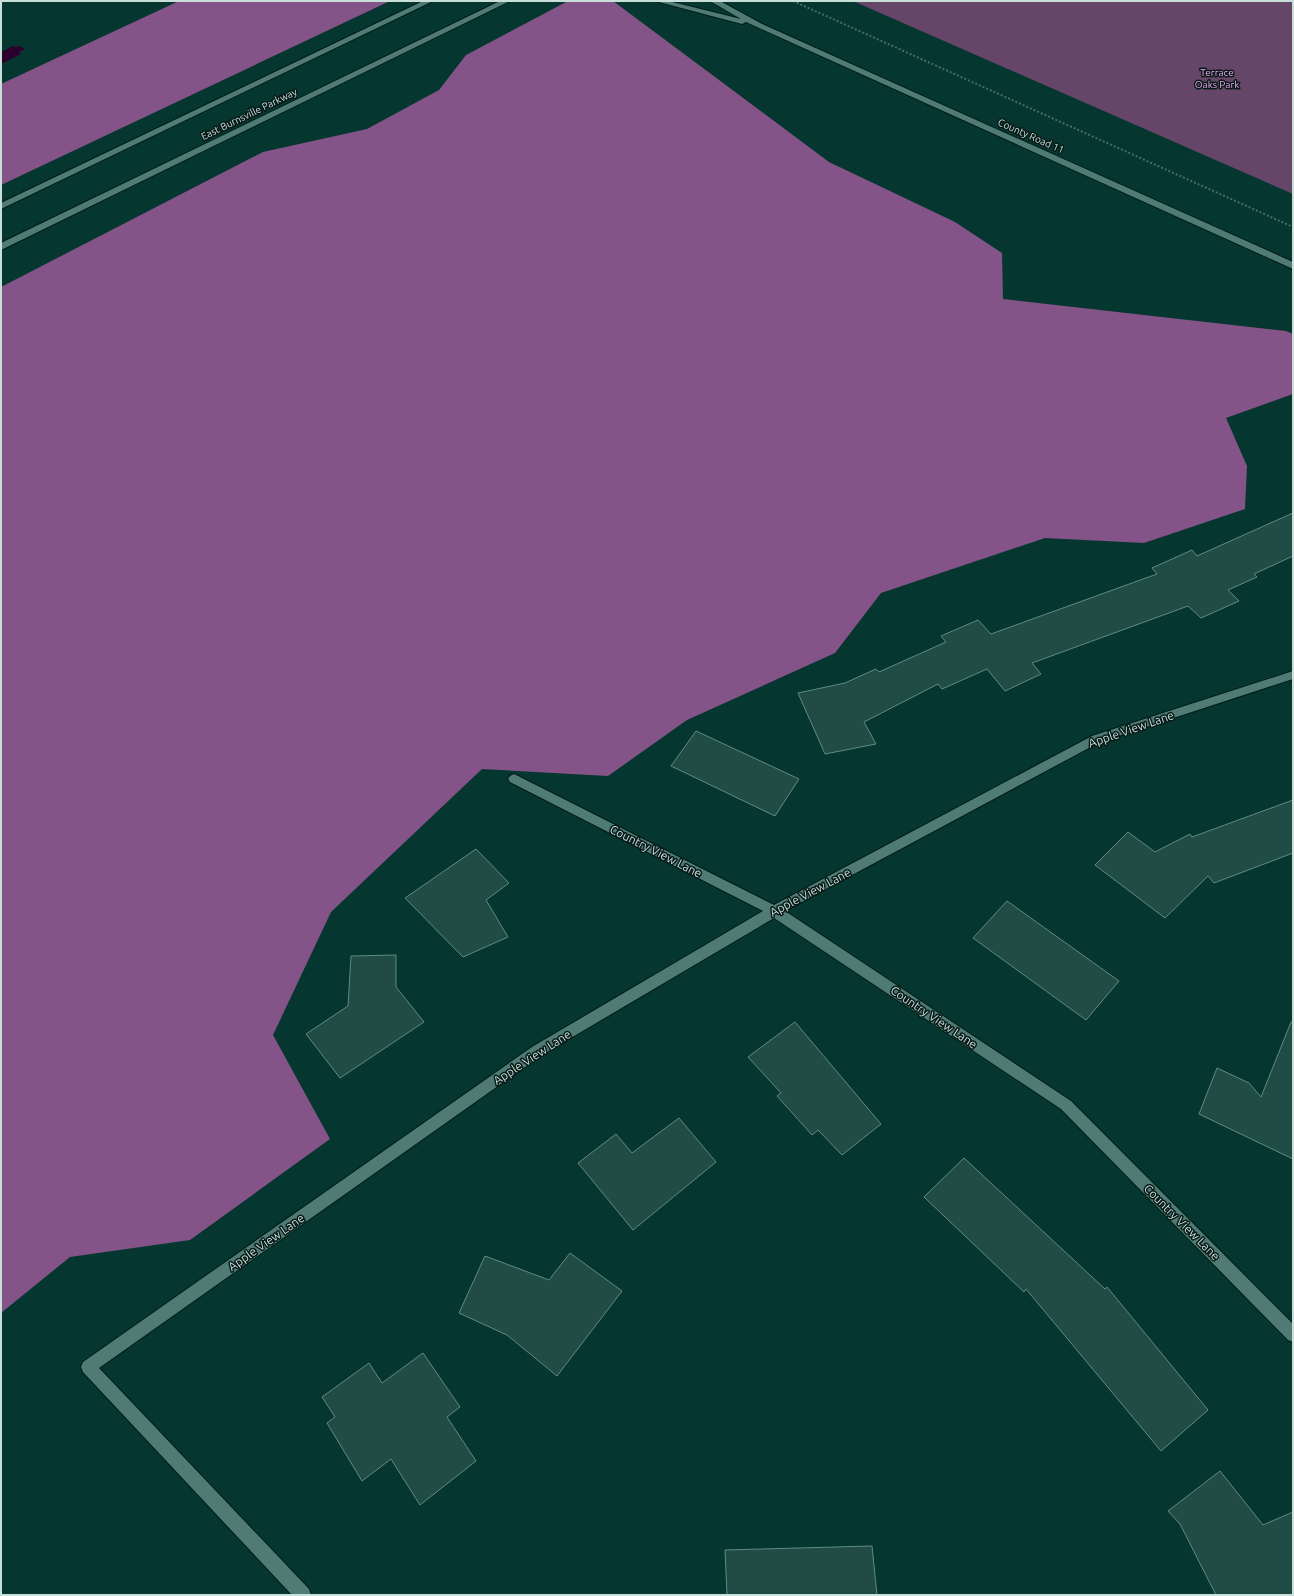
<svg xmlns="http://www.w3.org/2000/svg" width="1294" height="1596" viewBox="0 0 1294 1596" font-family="Ubuntu,sans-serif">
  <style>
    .green { fill: #664668 }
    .forest { fill: #845488 }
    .water { fill: #2b002f }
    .building { fill: #204c45; stroke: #5f8b83 }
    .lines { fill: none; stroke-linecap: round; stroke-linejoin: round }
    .street-casing { stroke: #001c18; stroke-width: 2 }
    .secondary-casing { stroke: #001c18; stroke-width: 2 }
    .path { stroke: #466e68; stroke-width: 2; stroke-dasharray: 2 2; stroke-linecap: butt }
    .street { fill: #4f7b74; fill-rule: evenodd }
    .secondary { fill: #4f7b74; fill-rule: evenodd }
    .labels { text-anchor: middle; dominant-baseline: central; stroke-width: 3; stroke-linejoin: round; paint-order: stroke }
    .far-park-label { font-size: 10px; fill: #eda6f1; stroke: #081a17 }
    .far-street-label { font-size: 10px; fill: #c8dfda; stroke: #081a17 }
    .street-label { font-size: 12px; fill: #c8dfda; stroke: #081a17 }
  </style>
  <rect width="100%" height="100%" fill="#063630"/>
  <path class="green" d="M 853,1 L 1293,1 L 1293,194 Z"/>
  <path class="forest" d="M 179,1 L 390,1 L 1,185 L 1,84 Z
    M 568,1 L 613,1 L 829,162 L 955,222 L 1002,253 L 1003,299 L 1286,331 L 1293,334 L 1293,394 L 1226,418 L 1247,466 L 1245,509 L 1144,543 L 1045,538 L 881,593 L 835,653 L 687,720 L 608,776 L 482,769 L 331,912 L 273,1035 L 330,1139 L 190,1240 L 70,1257 L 1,1313 L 1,287 L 263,152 L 367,129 L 439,90 L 466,55 Z"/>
  <path class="water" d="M 13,46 L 16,47 L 19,46 L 25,49 L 19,52 L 21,54 L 1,64 L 1,52 Z"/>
  <path class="building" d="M 1293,513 L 1293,556 L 1254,574 L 1257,577 L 1228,590 L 1239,601 L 1201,618 L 1188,606 L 1032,663 L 1041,674 L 1005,691 L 987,669 L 942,689 L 938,684 L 864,722 L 876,744 L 825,754 L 798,693 L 845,683 L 876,669 L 879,672 L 946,642 L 941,636 L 978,620 L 991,634 L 1157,574 L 1152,568 L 1192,550 L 1197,556 Z
    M 696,731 L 799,779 L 775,816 L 671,766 Z
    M 1293,800 L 1293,853 L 1214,883 L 1208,876 L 1165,918 L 1095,865 L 1128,832 L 1155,852 L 1190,834 L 1192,837 Z
    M 476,849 L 509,883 L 486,900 L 508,937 L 463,957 L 405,898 Z
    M 1007,901 L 1119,981 L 1086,1020 L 973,938 Z
    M 396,955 L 396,987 L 424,1022 L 340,1078 L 306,1034 L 348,1006 L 351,956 Z
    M 795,1022 L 881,1124 L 842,1155 L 818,1130 L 812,1135 L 777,1096 L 781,1093 L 748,1057 Z
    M 1291,1022 L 1293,1022 L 1293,1159 L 1199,1114 L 1217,1068 L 1249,1083 L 1261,1097 Z
    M 679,1118 L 716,1162 L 633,1230 L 578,1163 L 616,1134 L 632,1153 Z
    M 964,1158 L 1105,1289 L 1107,1287 L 1208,1410 L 1161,1451 L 1026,1289 L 1024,1292 L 924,1197 Z
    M 570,1253 L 622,1291 L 557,1376 L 507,1335 L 459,1313 L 485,1256 L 549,1280 Z
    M 423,1353 L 460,1407 L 447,1417 L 476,1461 L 420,1505 L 391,1459 L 362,1481 L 327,1423 L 335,1417 L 322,1397 L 369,1363 L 382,1383 Z
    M 1220,1471 L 1263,1525 L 1293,1512 L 1293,1595 L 1216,1595 L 1180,1524 L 1168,1511 Z
    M 872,1546 L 877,1595 L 727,1595 L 725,1550 Z"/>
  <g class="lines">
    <g class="street-casing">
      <path id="street" d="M 1293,671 L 1293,679 L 1100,742 L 785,911 L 1071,1101 L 1293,1324 L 1293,1342 L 1288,1340 L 1061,1109 L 774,918 L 542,1055 L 99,1368 L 309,1589 L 311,1595 L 292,1595 L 83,1372 L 81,1367 L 83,1362 L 532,1047 L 763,911 L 510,782 L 508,779 L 510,776 L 514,774 L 518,776 L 774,905 L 1092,736 Z"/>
    </g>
    <g class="secondary-casing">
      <path id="secondary" d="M 423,1 L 433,1 L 1,209 L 1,203 Z
        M 500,1 L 510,1 L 1,250 L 1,243 Z
        M 655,1 L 668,1 L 741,19 L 710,1 L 720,1 L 762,24 L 1293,262 L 1293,269 L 746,22 L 742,24 Z"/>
    </g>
    <path class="path" d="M 793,1 L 1293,227"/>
    <use href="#street" class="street"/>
    <use href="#secondary" class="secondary"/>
  </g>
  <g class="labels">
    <g class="far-park-label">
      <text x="1217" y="72">Terrace<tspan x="1217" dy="12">Oaks Park</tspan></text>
    </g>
    <g class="far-street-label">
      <text transform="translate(249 114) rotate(-26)">East Burnsville Parkway</text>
      <text transform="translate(1031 136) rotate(24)">County Road 11</text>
    </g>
    <g class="street-label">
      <text transform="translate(1131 729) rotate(-19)">Apple View Lane</text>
      <text transform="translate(656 851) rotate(27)">Country View Lane</text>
      <text transform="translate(810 892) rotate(-28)">Apple View Lane</text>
      <text transform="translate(934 1017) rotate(34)">Country View Lane</text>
      <text transform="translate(532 1057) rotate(-33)">Apple View Lane</text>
      <text transform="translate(1182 1222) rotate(45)">Country View Lane</text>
      <text transform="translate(266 1242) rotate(-35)">Apple View Lane</text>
    </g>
  </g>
  <rect width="1294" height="1596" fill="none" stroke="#c8dfda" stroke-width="4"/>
</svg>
